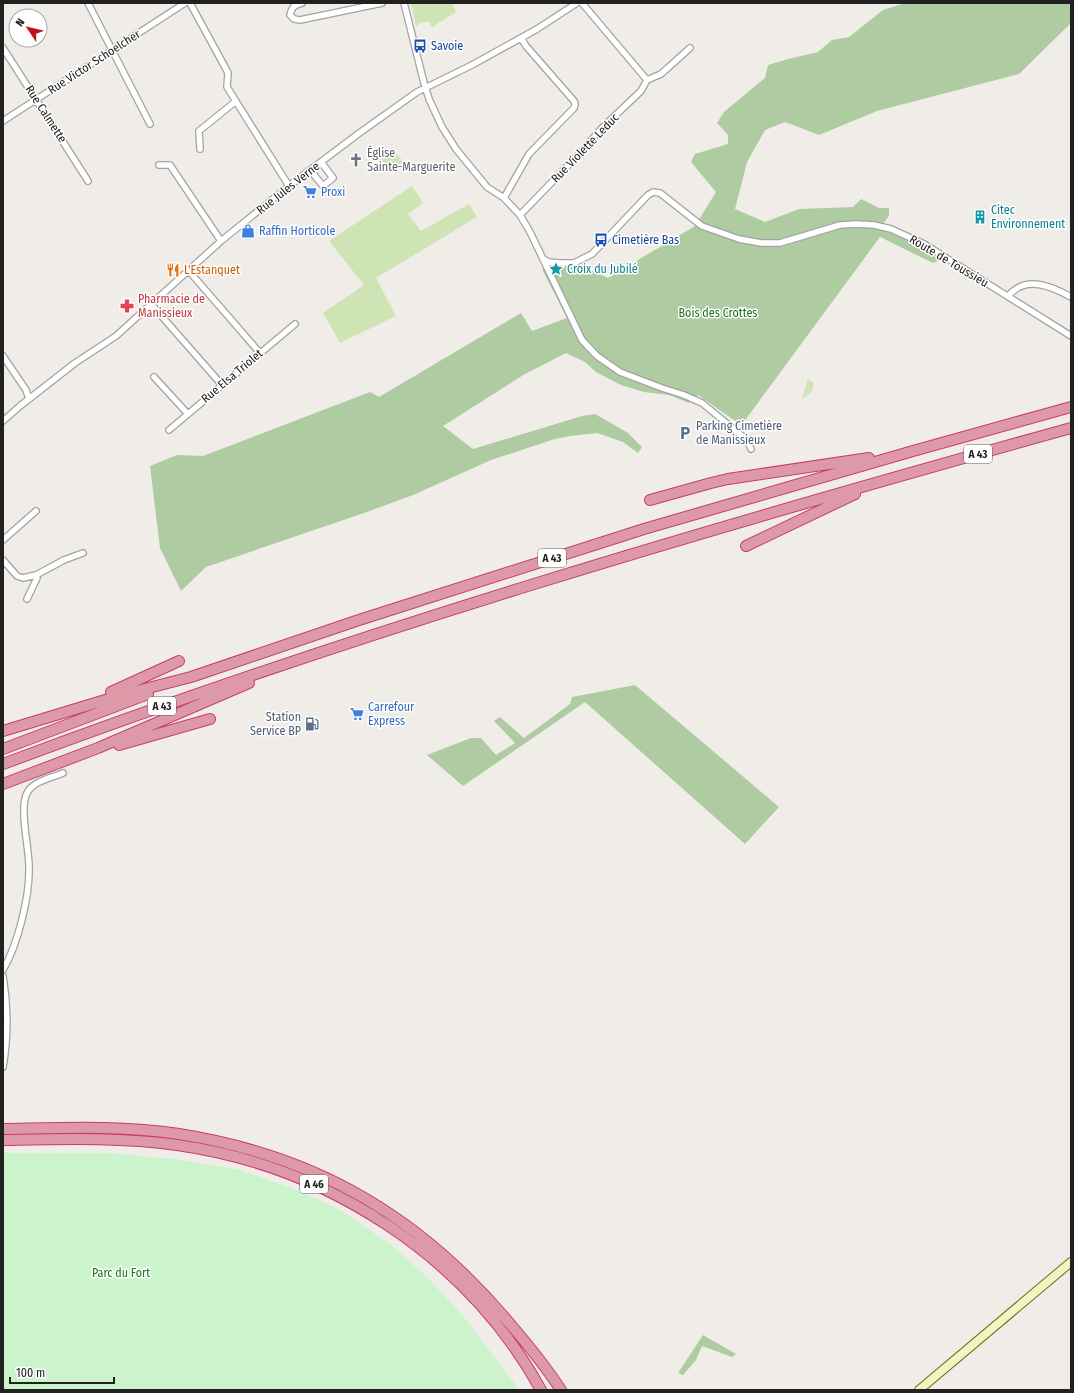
<svg xmlns="http://www.w3.org/2000/svg" width="1074" height="1393" viewBox="0 0 1074 1393" font-family="'Fira Sans Condensed',sans-serif">
  <style>
    .grass { fill: #cee4b4 }
    .forest { fill: #afcba2 }
    .park { fill: #cbf4cc }
    .lines { fill: none; stroke-linecap: round; stroke-linejoin: round }
    .street-casing { stroke: #a2a2a2; stroke-width: 8 }
    .secondary-casing { stroke: #686e11; stroke-width: 10 }
    .highway-casing { stroke: #c93a71; stroke-width: 12 }
    .street { stroke: #fff; stroke-width: 5.5 }
    .secondary { stroke: #f3f3c3; stroke-width: 8 }
    .highway { stroke: #de99a9; stroke-width: 10 }
    .labels { text-anchor: middle; dominant-baseline: central; stroke-width: 3; stroke-linejoin: round; paint-order: stroke }
    .shield { fill: #fff; stroke: #646464; stroke-width: 1 }
    .shield-label { font-size: 11px; font-weight: bold; fill: #212121 }
    .transit-label { font-size: 12px; fill: #164399; stroke: #fff; text-anchor: start }
    .street-label { font-size: 12px; fill: #212121; stroke: #fff }
    .worship-label { font-size: 12px; fill: #5b616d; stroke: #fff; text-anchor: start }
    .shop-label { font-size: 12px; fill: #366cbe; stroke: #fff; text-anchor: start }
    .culture-label { font-size: 12px; fill: #0d838f; stroke: #fff; text-anchor: start }
    .food-label { font-size: 12px; fill: #c56008; stroke: #fff; text-anchor: start }
    .health-label { font-size: 12px; fill: #be3a42; stroke: #fff; text-anchor: start }
    .park-label { font-size: 12px; fill: #18751c; stroke: #fff }
    .service-label { font-size: 12px; fill: #4e5e75; stroke: #fff; text-anchor: start }
  </style>
  <rect width="100%" height="100%" fill="#f0ede8"/>
  <path class="grass" d="M 411,3 L 452,3 L 456,12 L 432,27 L 429,22 L 422,22 L 416,26 Z
    M 393,148 L 403,162 L 389,172 L 379,158 Z
    M 412,186 L 423,203 L 408,214 L 421,231 L 469,204 L 477,217 L 376,278 L 396,316 L 340,343 L 323,313 L 364,285 L 329,241 Z
    M 808,379 L 814,383 L 812,392 L 802,399 Z"/>
  <path class="forest" d="M 905,3 L 1071,3 L 1071,23 L 1019,74 L 877,111 L 819,135 L 785,122 L 765,130 L 747,162 L 735,209 L 765,222 L 799,209 L 853,207 L 861,199 L 879,208 L 889,208 L 889,216 L 879,229 L 913,242 L 940,260 L 933,263 L 880,237 L 743,423 L 738,423 L 698,395 L 690,401 L 689,403 L 669,395 L 644,392 L 621,385 L 596,372 L 585,362 L 566,353 L 525,374 L 443,426 L 473,449 L 582,416 L 595,414 L 628,433 L 642,447 L 638,453 L 623,442 L 597,433 L 570,436 L 555,439 L 491,460 L 413,495 L 367,512 L 206,567 L 181,591 L 160,548 L 150,466 L 177,455 L 203,456 L 370,392 L 379,397 L 521,313 L 532,331 L 567,318 L 542,269 L 581,266 L 608,278 L 695,226 L 716,192 L 691,162 L 695,154 L 728,144 L 728,135 L 717,123 L 724,112 L 765,78 L 768,65 L 788,59 L 818,52 L 832,40 L 849,37 L 883,10 Z
    M 635,685 L 779,807 L 745,844 L 585,702 L 463,786 L 427,755 L 471,738 L 481,738 L 496,755 L 515,743 L 494,721 L 500,717 L 524,738 L 570,704 L 572,697 Z
    M 703,1335 L 736,1354 L 732,1357 L 702,1346 L 696,1360 L 683,1375 L 678,1373 Z"/>
  <path class="park" d="M 3,1153 L 109,1153 L 173,1159 L 237,1169 L 297,1190 L 340,1210 L 390,1244 L 428,1278 L 464,1317 L 515,1384 L 518,1390 L 3,1390 Z"/>
  <g class="lines">
    <g class="street-casing">
      <path id="street" d="M 88,3 L 150,124
        M 190,3 L 226,69 L 228,73 L 227,87 L 289,186
        M 302,3 C 294,5 292,7 290,15 L 294,19 L 300,20 L 382,3
        M 404,3 L 424,83 L 429,99 L 442,127 L 456,149 L 487,187 L 504,198 L 520,215 L 530,232 L 543,259 L 549,262 L 559,263 L 574,263 L 592,254 L 648,195 L 653,192 L 660,193 L 702,226 L 739,239 L 761,243 L 780,243 L 840,225 L 856,224 L 874,225 L 891,229 L 924,244 L 1071,336
        M 582,3 L 647,80
        M 3,48 L 88,181
        M 3,121 L 185,3
        M 200,149 L 199,131 L 236,101
        M 159,165 L 170,165 L 221,241
        M 310,170 L 323,186 L 333,178 L 321,162
        M 504,198 L 529,154 L 574,108 L 575,104 L 574,101 L 526,46 L 521,38
        M 520,215 L 582,151 L 601,129 L 641,91 L 647,80 L 661,74 L 690,48
        M 543,259 L 582,340 L 597,356 L 620,372 L 662,388 L 684,395 L 702,403 L 747,440 L 751,449
        M 188,270 L 260,353
        M 1008,296 C 1026,275 1051,286 1071,297
        M 151,304 L 222,385
        M 3,356 L 26,390 L 29,399
        M 154,377 L 188,414
        M 3,421 L 20,406 L 75,363 L 116,336 L 221,241 L 289,186 L 358,134 L 417,92 L 472,65 L 537,29 L 577,3
        M 169,430 L 295,324
        M 3,540 L 36,511
        M 3,560 L 17,576 L 23,578 L 36,575 L 64,560 L 83,553
        M 27,599 L 37,578 L 36,575
        M 3,970 C 18,944 30,896 29,866 C 29,848 19,808 27,793 C 33,781 51,778 63,773
        M 3,976 C 8,1006 8,1038 3,1067"/>
    </g>
    <g class="secondary-casing">
      <path id="secondary" d="M 919,1390 L 1071,1262"/>
    </g>
    <g class="highway-casing">
      <path id="highway" d="M 650,500 L 711,483 L 728,479 L 869,458
        M 746,546 L 855,494
        M 111,692 L 179,661
        M 3,731 L 125,694 L 191,677 L 359,620 L 644,529 L 913,451 L 1071,407
        M 119,745 L 210,719
        M 3,749 L 148,694
        M 3,764 C 352,633 711,528 1071,428
        M 3,784 L 98,748 L 249,683
        M 3,1129 C 61,1128 121,1125 179,1134 C 318,1156 422,1218 511,1325 C 529,1346 546,1367 561,1390
        M 3,1140 C 61,1139 119,1137 177,1145 C 327,1166 467,1256 541,1390"/>
    </g>
    <use href="#street" class="street"/>
    <use href="#secondary" class="secondary"/>
    <use href="#highway" class="highway"/>
  </g>
  <defs>
    <g id="bus-bare" transform="scale(1.08)"><path d="M-5-6H5V4H4V6H2V4H-2V6H-4V4H-5ZM-3.5-4V0h7V-4ZM-3.5 1.2v1.5H-2V1.2ZM2 1.2v1.5H3.5V1.2Z" fill="#1a4fb4" stroke="#fff" stroke-width="2.5" paint-order="stroke"/></g>
    <g id="church-bare" transform="scale(1.08)"><path d="M-1.2-6h2.4v3.5h3.3v2.4h-3.3V6h-2.4V-.1h-3.3v-2.4h3.3Z" fill="#6b7280" stroke="#fff" stroke-width="2.5" paint-order="stroke"/></g>
    <g id="supermarket-bare" transform="scale(1.08)"><path d="M-6-5.5h2.5l.6 2H6L4.5 2H-2.5L-4.4-4H-6ZM-1.5 3.2a1.3 1.3 0 1 0 .1 0ZM3 3.2a1.3 1.3 0 1 0 .1 0Z" fill="#3f7fe0" stroke="#fff" stroke-width="2.5" paint-order="stroke"/></g>
    <g id="building-bare" transform="scale(1.08)"><path d="M-4-6H4V6H1V3H-1V6H-4ZM-2.5-4.3h1.7v1.8h-1.7ZM.8-4.3h1.7v1.8H.8ZM-2.5-1h1.7V.8h-1.7ZM.8-1h1.7V.8H.8Z" fill="#0f9aa8" stroke="#fff" stroke-width="2.5" paint-order="stroke"/></g>
    <g id="shop-bare" transform="scale(1.08)"><path d="M-5-2.5h2.3a2.7 3.5 0 0 1 5.4 0H5L5.5 6h-11ZM-1.5-2.5h3a1.5 2.3 0 0 0-3 0Z" fill="#3f7fe0" stroke="#fff" stroke-width="2.5" paint-order="stroke"/></g>
    <g id="sight-bare" transform="scale(1.08)"><path d="M0-6L1.8-2.2L6-1.7L2.9 1.2L3.7 5.4L0 3.3L-3.7 5.4L-2.9 1.2L-6-1.7L-1.8-2.2Z" fill="#0f9aa8" stroke="#fff" stroke-width="2.5" paint-order="stroke"/></g>
    <g id="restaurant-bare" transform="scale(1.08)"><path d="M-5-6h1v4h1v-4h1v4h1v-4h1v5L-1.5 .5V6h-2V.5L-5-1ZM5-6V6H3V1.5H1.5Q1.5-4 5-6Z" fill="#e8710a" stroke="#fff" stroke-width="2.5" paint-order="stroke"/></g>
    <g id="pharmacy-bare" transform="scale(1.08)"><path d="M-2-6h4v4h4v4h-4v4h-4v-4h-4v-4h4Z" fill="#e0444e" stroke="#fff" stroke-width="2.5" paint-order="stroke"/></g>
    <g id="parking-bare" transform="scale(1.08)"><path d="M-3.5-5.5H1a3.5 3.5 0 0 1 0 7H-1V5.5H-3.5ZM-1-3.4V-.6H.8a1.4 1.4 0 0 0 0-2.8Z" fill="#5c6f8a" stroke="#fff" stroke-width="2.5" paint-order="stroke"/></g>
    <g id="fuel-bare" transform="scale(1.08)"><path d="M-5.5-6h7V0h2V4h1.3V-2.5L3-4.5l.8-.8L6-3V5H2.5V1h-1V6h-7ZM-4.2-4.7v3.2H.2V-4.7Z" fill="#5c6f8a" stroke="#fff" stroke-width="2.5" paint-order="stroke"/></g>
  </defs>
  <g fill-rule="evenodd">
    <use href="#bus-bare" x="420" y="46"/>
    <use href="#church-bare" x="356" y="160"/>
    <use href="#supermarket-bare" x="310" y="192"/>
    <use href="#building-bare" x="980" y="217"/>
    <use href="#shop-bare" x="248" y="231"/>
    <use href="#bus-bare" x="601" y="240"/>
    <use href="#sight-bare" x="556" y="269"/>
    <use href="#restaurant-bare" x="173" y="270"/>
    <use href="#pharmacy-bare" x="127" y="306"/>
    <use href="#parking-bare" x="685" y="433"/>
    <use href="#supermarket-bare" x="357" y="714"/>
    <use href="#fuel-bare" x="312" y="724"/>
  </g>
  <g class="labels">
    <g class="shield">
      <rect x="964" y="445" width="28" height="18" rx="3"/>
      <rect x="538" y="549" width="28" height="18" rx="3"/>
      <rect x="148" y="697" width="28" height="18" rx="3"/>
      <rect x="300" y="1175" width="28" height="18" rx="3"/>
    </g>
    <g class="shield-label">
      <text x="978" y="454">A 43</text>
      <text x="552" y="558">A 43</text>
      <text x="162" y="706">A 43</text>
      <text x="314" y="1184">A 46</text>
    </g>
    <g class="transit-label">
      <text x="431" y="46">Savoie</text>
      <text x="612" y="240">Cimetière Bas</text>
    </g>
    <g class="street-label">
      <text transform="translate(94 62) rotate(-33)">Rue Victor Schoelcher</text>
      <text transform="translate(46 114) rotate(57)">Rue Calmette</text>
      <text transform="translate(585 148) rotate(-46)">Rue Violette Leduc</text>
      <text transform="translate(288 188) rotate(-38)">Rue Jules Verne</text>
      <text transform="translate(949 261) rotate(31)">Route de Toussieu</text>
      <text transform="translate(232 376) rotate(-40)">Rue Elsa Triolet</text>
    </g>
    <g class="worship-label">
      <text x="367" y="153">Église<tspan x="367" dy="14">Sainte-Marguerite</tspan></text>
    </g>
    <g class="shop-label">
      <text x="321" y="192">Proxi</text>
      <text x="259" y="231">Raffin Horticole</text>
      <text x="368" y="707">Carrefour<tspan x="368" dy="14">Express</tspan></text>
    </g>
    <g class="culture-label">
      <text x="991" y="210">Citec<tspan x="991" dy="14">Environnement</tspan></text>
      <text x="567" y="269">Croix du Jubilé</text>
    </g>
    <g class="food-label">
      <text x="184" y="270">L'Estanquet</text>
    </g>
    <g class="health-label">
      <text x="138" y="299">Pharmacie de<tspan x="138" dy="14">Manissieux</tspan></text>
    </g>
    <g class="park-label">
      <text x="718" y="313">Bois des Crottes</text>
      <text x="121" y="1273">Parc du Fort</text>
    </g>
    <g class="service-label">
      <text x="696" y="426">Parking Cimetière<tspan x="696" dy="14">de Manissieux</tspan></text>
      <text x="301" y="717" text-anchor="end">Station<tspan x="301" dy="14">Service BP</tspan></text>
    </g>
  </g>
  <rect width="1074" height="1393" fill="none" stroke="#212121" stroke-width="8"/>
  <g transform="translate(28 28) rotate(305)"><circle r="19" fill="#ffffff" stroke="#a6a6a6"/>
  <path d="M0-3L7 15L0 10L-7 15Z" fill="#bb161d"/>
  <text y="-6" font-size="11" font-weight="bold" text-anchor="middle" fill="#212121">N</text>
  </g>
  <path d="M10 1377v6h104v-6" fill="none" stroke="#212121" stroke-width="2"/>
  <text x="16" y="1377" font-size="12" fill="#212121" stroke="#ffffff" stroke-width="3" paint-order="stroke">100 m</text>
</svg>
